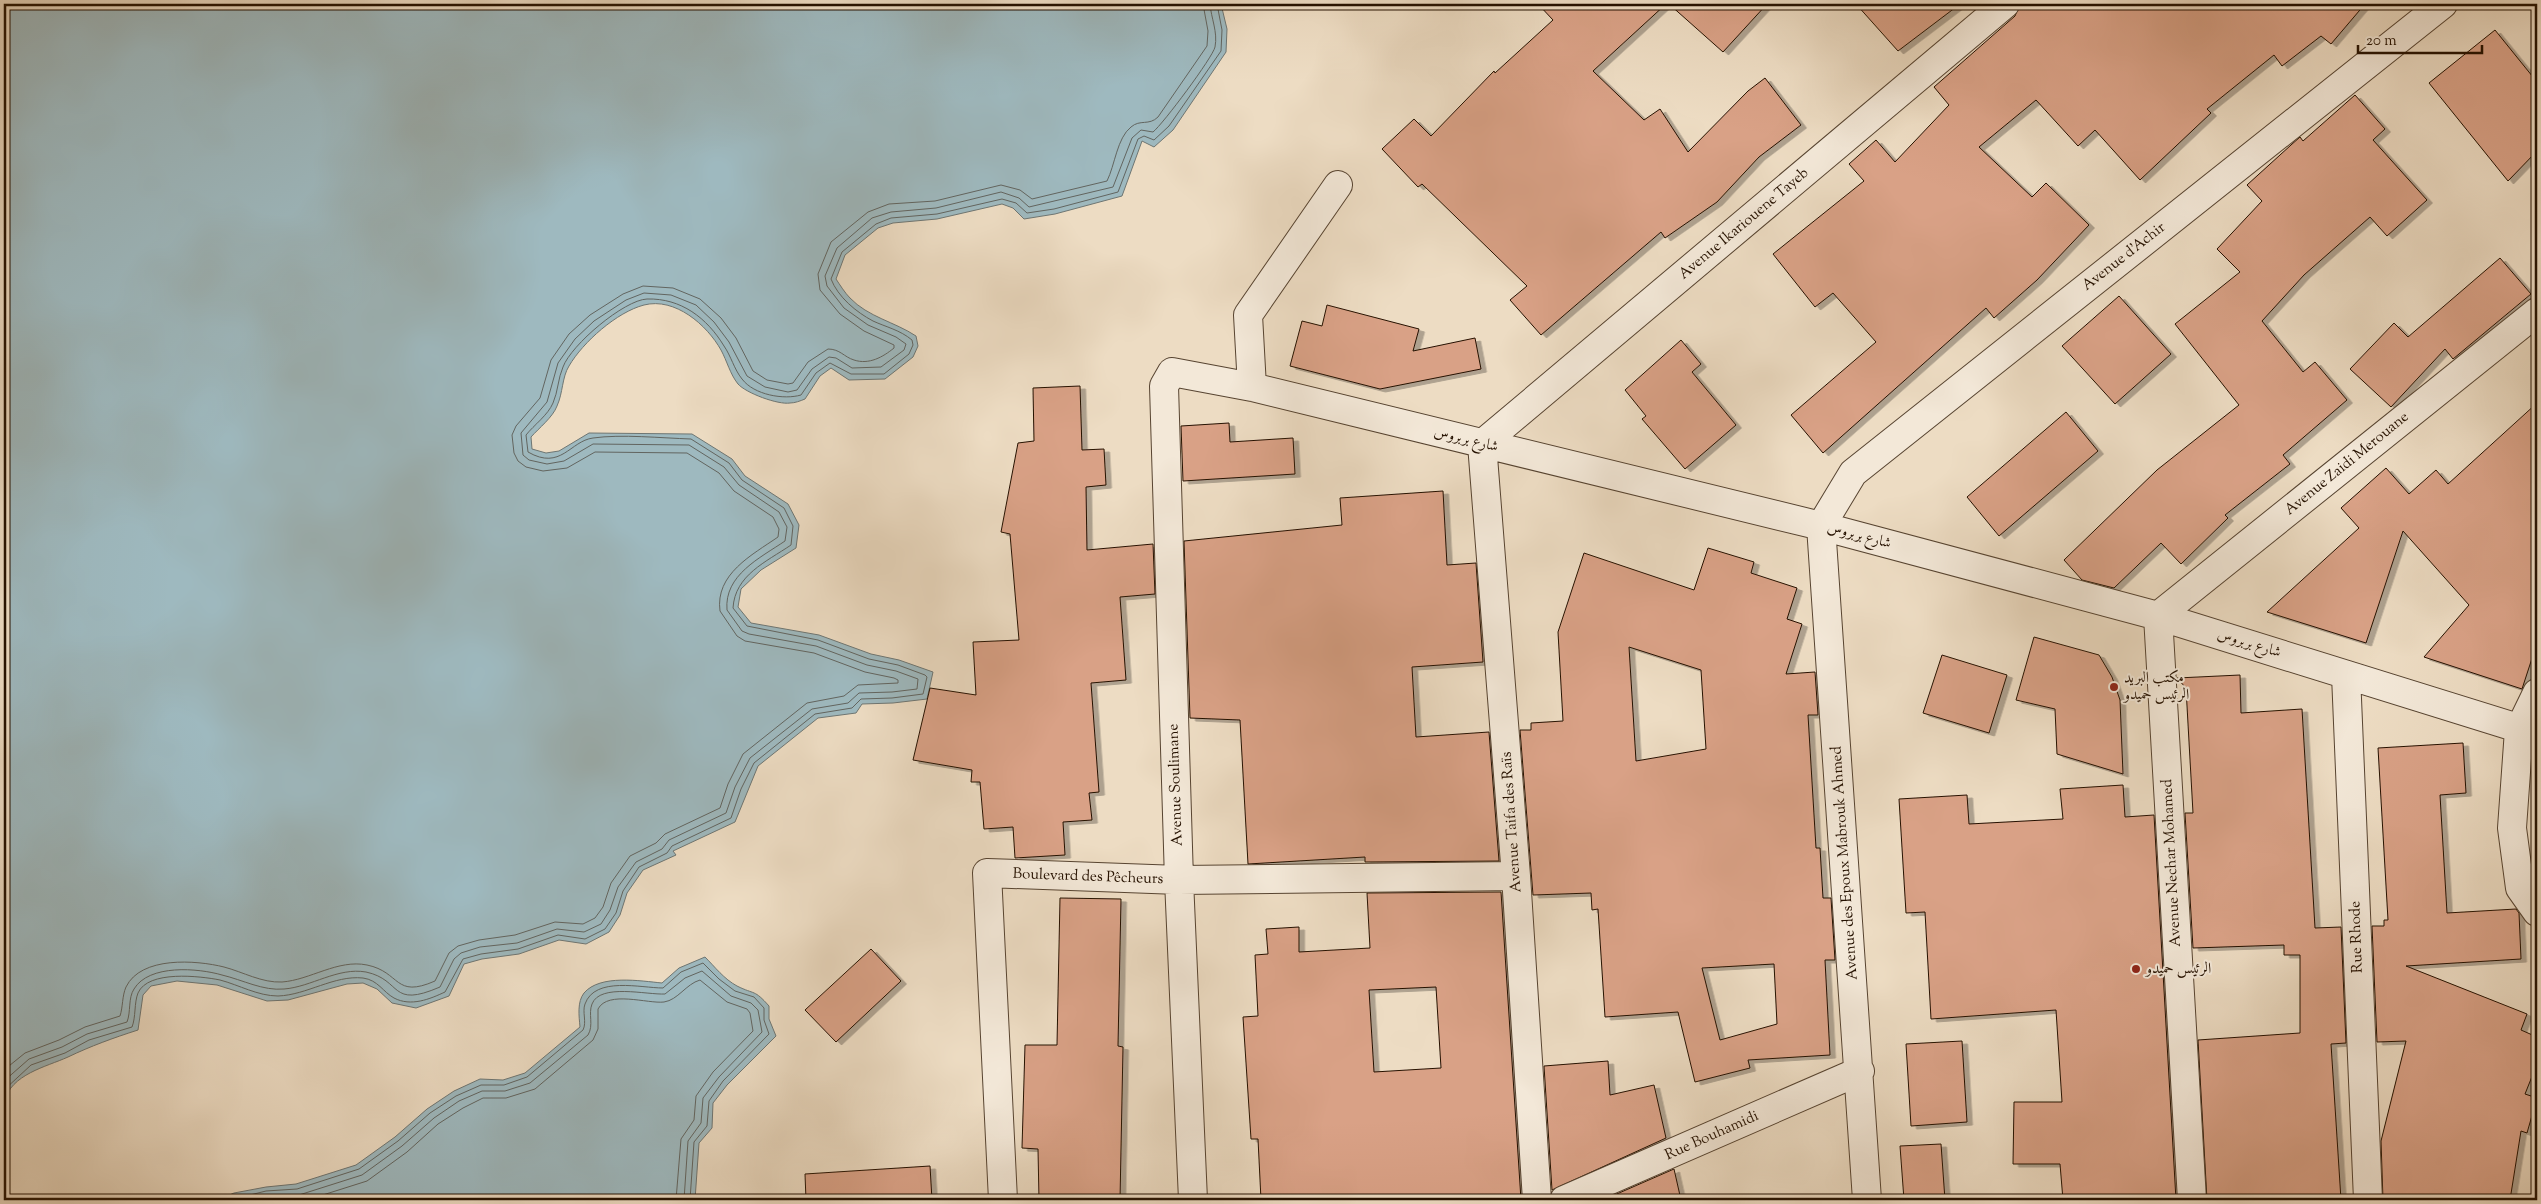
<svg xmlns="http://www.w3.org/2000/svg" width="2541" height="1204" viewBox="0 0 2541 1204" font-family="'Sorts Mill Goudy',Amiri,serif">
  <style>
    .water { fill: #9eb9bf; stroke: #6e7673 }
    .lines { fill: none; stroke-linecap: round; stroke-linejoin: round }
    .shore { stroke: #626560; stroke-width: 1 }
    .building { fill: #d9a186; stroke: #251100; fill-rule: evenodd; filter: url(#shadow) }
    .street-casing { stroke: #574431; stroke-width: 30 }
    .street { stroke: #f3e8d8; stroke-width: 28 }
    .poi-dot { fill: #8f2418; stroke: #f3e8d8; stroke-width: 2 }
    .labels { text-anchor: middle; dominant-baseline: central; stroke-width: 4; stroke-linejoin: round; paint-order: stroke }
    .street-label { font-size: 15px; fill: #251100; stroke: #f3e8d8 }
    .poi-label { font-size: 15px; fill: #251100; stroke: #f3e8d8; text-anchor: start }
  </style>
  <defs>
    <filter id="shadow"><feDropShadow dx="5.5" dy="3" stdDeviation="0" flood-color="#0004"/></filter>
  </defs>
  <rect width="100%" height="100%" fill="#eddcc3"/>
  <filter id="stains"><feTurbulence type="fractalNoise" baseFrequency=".004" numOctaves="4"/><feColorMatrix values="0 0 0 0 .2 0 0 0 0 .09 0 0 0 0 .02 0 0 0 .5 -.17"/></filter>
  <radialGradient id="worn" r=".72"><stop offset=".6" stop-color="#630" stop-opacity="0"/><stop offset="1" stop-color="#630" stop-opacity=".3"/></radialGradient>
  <path class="water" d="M 4,4 L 1221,4 L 1227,29 L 1226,52 L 1173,130 L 1154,147 L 1142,141 L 1122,196 L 1055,214 L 1024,219 L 1013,208 L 1002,204 L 937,219 L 893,223 L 878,228 L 845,255 L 836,279 C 840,285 845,293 850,298 C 868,317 895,322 916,336 L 918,346 L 913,357 L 885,379 L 849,380 L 831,368 L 820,376 L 805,399 C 800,401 795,403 790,403 C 778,405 746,393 738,384 C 730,374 727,361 721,350 C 707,325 675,297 644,305 C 617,312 583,342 569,366 C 562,377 563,393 557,406 C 553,417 539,428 531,437 L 532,449 L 546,453 L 559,451 L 589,433 L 692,434 L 732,459 L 745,476 L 788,504 L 799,525 L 796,548 L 761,570 L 741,589 L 738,607 L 751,623 L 819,635 L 871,654 L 899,660 L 933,672 L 927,699 L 893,703 L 862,704 L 856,713 L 818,718 L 758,766 L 735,822 L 673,851 L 676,855 L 643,870 L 627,893 L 620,915 L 609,932 L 586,944 L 559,940 L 519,954 L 482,959 L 464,964 L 449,996 L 416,1008 L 392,1003 L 377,989 L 363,983 L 347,984 L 288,1000 L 267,1001 L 217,985 L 177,981 L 151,986 L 143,995 L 138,1030 C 113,1038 91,1046 68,1057 C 46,1067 11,1074 4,1102 Z
    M 705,957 C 715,967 724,979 737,986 C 755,995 754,989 769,1006 L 769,1019 L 776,1036 L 727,1085 L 713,1103 L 712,1128 L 699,1143 L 695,1200 L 218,1200 L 234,1193 L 266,1187 L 296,1184 L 356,1165 L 395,1137 L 427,1109 L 454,1091 L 480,1079 L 503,1080 L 525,1073 L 580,1027 C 579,1016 577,1002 584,993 C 600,974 641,981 662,983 L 679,968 Z"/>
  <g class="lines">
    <path class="shore" d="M 4,1070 L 25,1053 L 59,1040 L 85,1027 L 120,1016 C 123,1007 122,996 126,987 C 141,956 196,960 224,967 C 243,972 262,983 282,982 C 310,980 338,959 367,965 C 401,972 394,999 435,981 L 449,953 L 458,946 L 479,940 L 515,935 L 555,922 L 583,924 L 595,918 L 603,907 L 611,883 L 630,856 L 656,843 L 665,834 L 720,808 L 728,784 L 743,754 L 807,703 L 844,696 L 858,685 L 898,683 L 898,680 L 894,678 L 865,672 L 814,653 L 745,641 L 737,636 L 720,611 C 715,574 752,555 778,537 L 779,529 L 773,517 L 734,491 L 719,473 L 687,453 L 595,452 L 567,468 L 543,471 L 526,467 L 518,461 L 514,453 L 512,435 L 516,426 L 540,398 L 551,360 L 569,334 L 590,315 L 623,294 L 643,286 L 673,288 L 700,299 L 721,318 L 736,338 L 753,371 L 767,380 L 788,384 L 793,383 L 808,362 L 828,349 C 840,349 844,357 854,360 C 869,365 883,357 894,348 L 894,345 L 864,331 L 840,314 L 820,290 L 818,274 L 831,242 L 868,212 L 889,204 L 935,201 L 1001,185 L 1020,190 L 1032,199 L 1107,181 C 1115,165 1117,138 1131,127 C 1140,119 1149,126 1158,117 L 1207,46 L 1208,31 L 1203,4
      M 4,1081 L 29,1059 L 62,1047 L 87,1034 L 127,1022 C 131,1012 128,998 134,989 C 149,964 198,968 222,975 C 243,980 263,991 284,989 C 311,987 338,967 366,972 C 403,980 389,1009 440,987 L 454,959 L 461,953 L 480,947 L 517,943 L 557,929 L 584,932 L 601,924 L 610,910 L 618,887 L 636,862 L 662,849 L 669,840 L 726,813 L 735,787 L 750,758 L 812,709 L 848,703 L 859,693 L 892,692 L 917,689 L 918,679 L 896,671 L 867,665 L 816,646 L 749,634 L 742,631 L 727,610 C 724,575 760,558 785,541 L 787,527 L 779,512 L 739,485 L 724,467 L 689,445 L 593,444 L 564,461 L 547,464 L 529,460 L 523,455 L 521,433 L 547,402 L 558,363 L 575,339 L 594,321 L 626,300 L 644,293 L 671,295 L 696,305 L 714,322 L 729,342 L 747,376 L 765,387 L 788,392 L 797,390 L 812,369 L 829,357 L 836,358 L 852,368 L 881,367 L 904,350 L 906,344 L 896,337 L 868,325 L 844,308 L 827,286 L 825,276 L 837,248 L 872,218 L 891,212 L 936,208 L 1001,192 L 1019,198 L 1029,207 L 1113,187 L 1132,138 L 1141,130 L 1153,132 C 1163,124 1213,57 1215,47 C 1218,32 1211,18 1210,4
      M 4,1090 L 31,1065 L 65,1053 L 89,1040 L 132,1027 C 136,1017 134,1003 138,993 C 148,970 200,976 220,980 C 239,985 258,996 278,996 C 307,995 334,975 363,978 C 378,980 383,992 394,998 C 411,1007 430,999 445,992 L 463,959 L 481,954 L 518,949 L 558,935 L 585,939 L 605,929 L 616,913 L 623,891 L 639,867 L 667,853 L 672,846 L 731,818 L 741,789 L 754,763 L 815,714 L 852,708 L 861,699 L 892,698 L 923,694 L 927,677 L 925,675 L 898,665 L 869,659 L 818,640 L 747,626 L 733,608 C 735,575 766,562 791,545 L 793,526 L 784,508 L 742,480 L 729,463 L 691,439 C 661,438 621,434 593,438 C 570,441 561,471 528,452 L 526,435 C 534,425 548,415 553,403 C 558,392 558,378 563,367 C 571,345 624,300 647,299 C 681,298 707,318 724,346 C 731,356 734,369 742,379 C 754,395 784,400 801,395 L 816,373 L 830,363 L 851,374 L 884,374 L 909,354 L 913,345 L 912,340 C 900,330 886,327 873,321 C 856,312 838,297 831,279 L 842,252 L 876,224 L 891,218 L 937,214 L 1002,199 L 1016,203 L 1027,213 L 1054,209 L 1118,192 L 1138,139 L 1144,136 L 1154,140 L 1169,126 L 1221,51 L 1222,30 L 1217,4
      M 230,1200 L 266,1191 L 297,1189 L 359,1169 L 398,1141 L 430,1113 L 456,1096 L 481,1085 L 504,1085 L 527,1077 L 583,1030 C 587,1022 582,1012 585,1004 C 595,976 641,988 663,988 L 681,972 L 703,963 L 719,979 L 735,991 L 754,997 L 764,1008 L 764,1020 L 769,1034 L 723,1081 L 709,1101 L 707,1126 L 694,1142 L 690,1200
      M 255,1200 L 299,1195 L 362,1175 L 402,1146 L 434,1118 L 459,1101 L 482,1091 L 505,1091 L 530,1083 L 588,1035 C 594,1025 588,1014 592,1004 C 600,983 647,995 665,994 L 685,978 L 702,971 L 731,996 L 751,1003 L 758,1010 L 762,1032 L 719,1077 L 703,1098 L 701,1123 L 688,1141 L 684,1200
      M 307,1200 L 367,1181 L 407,1152 L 438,1124 L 463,1108 L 483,1098 L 506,1098 L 535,1089 L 593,1040 L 598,1029 L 598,1009 C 608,990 648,1004 664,1002 C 678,1000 686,984 700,980 L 727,1002 L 747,1009 L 750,1013 L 753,1031 L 713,1072 L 696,1096 L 694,1120 L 681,1139 L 676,1200"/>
  </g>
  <path class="building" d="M 1538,4 L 1666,4 L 1593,71 L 1644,120 L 1660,109 L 1688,152 L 1748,91 L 1765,78 L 1801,125 L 1759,157 L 1717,202 L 1665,238 L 1661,232 L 1541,335 L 1510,300 L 1527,286 L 1422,184 L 1418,187 L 1382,149 L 1414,119 L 1431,136 L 1494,71 L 1495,73 L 1553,20 Z
    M 1669,4 L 1767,4 L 1723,52 Z
    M 1856,4 L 1960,4 L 1898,51 Z
    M 2020,4 L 2365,4 L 2331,44 L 2321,36 L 2282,66 L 2274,55 L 2207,109 L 2211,113 L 2140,180 L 2095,130 L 2078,146 L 2036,100 L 1979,147 L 2032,197 L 2046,183 L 2089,225 L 2037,280 L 1994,318 L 1986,308 L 1823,453 L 1791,415 L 1876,342 L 1833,293 L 1815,307 L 1773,254 L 1864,181 L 1849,164 L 1876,140 L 1895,162 L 1949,105 L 1934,87 L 2015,16 Z
    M 2495,30 L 2537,82 L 2537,151 L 2508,181 L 2429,83 Z
    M 2355,95 L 2385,129 L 2373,140 L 2427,200 L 2387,236 L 2370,217 L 2304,275 L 2262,321 L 2303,372 L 2315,362 L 2347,400 L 2283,455 L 2290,464 L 2225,515 L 2228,518 L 2181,564 L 2161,543 L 2114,588 L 2082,580 L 2064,560 L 2157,470 L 2239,405 L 2175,324 L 2240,272 L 2217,249 L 2262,201 L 2247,185 L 2291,145 L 2300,137 L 2303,141 Z
    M 2500,258 L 2531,294 L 2453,359 L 2445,349 L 2391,407 L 2350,369 L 2394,323 L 2408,337 Z
    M 2119,296 L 2171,354 L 2115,404 L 2062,346 Z
    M 1327,305 L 1419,329 L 1413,351 L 1475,338 L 1481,369 L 1380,389 L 1290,366 L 1302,321 L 1322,326 Z
    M 1681,340 L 1701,364 L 1692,372 L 1736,425 L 1685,469 L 1642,419 L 1646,416 L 1625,390 Z
    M 1080,386 L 1082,450 L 1104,449 L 1106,485 L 1086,487 L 1087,550 L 1153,544 L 1155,594 L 1120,597 L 1126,680 L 1091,683 L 1099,792 L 1089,793 L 1092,820 L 1063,822 L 1065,855 L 1015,858 L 1013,827 L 984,829 L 980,782 L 971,782 L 972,770 L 913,760 L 930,688 L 976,695 L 973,642 L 1019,640 L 1010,534 L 1001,532 L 1018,443 L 1034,441 L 1033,388 Z
    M 2537,403 L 2537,643 L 2522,689 L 2424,657 L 2469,605 L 2403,531 L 2366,643 L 2267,612 L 2359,528 L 2341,508 L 2386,468 L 2409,494 L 2436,470 L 2448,484 Z
    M 2066,412 L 2098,451 L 1999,536 L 1967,497 Z
    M 1229,423 L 1230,442 L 1293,438 L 1295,474 L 1183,481 L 1181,426 Z
    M 1443,491 L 1447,565 L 1476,563 L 1483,662 L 1412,667 L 1416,737 L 1489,732 L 1499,861 L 1365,862 L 1365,857 L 1248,864 L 1240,720 L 1190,718 L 1184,541 L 1342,525 L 1340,498 Z
    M 1708,548 L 1754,562 L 1751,573 L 1797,588 L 1787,619 L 1802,624 L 1786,674 L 1815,672 L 1818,715 L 1808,715 L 1816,848 L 1820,848 L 1823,898 L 1831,898 L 1835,960 L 1825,960 L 1830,1055 L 1748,1060 L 1750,1068 L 1695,1082 L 1678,1012 L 1605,1017 L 1598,909 L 1592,910 L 1591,893 L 1533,895 L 1520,730 L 1531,730 L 1531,723 L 1563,721 L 1558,632 L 1584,553 L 1694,590 ZM 1629,647 L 1701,670 L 1706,749 L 1636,761 ZM 1774,964 L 1777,1024 L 1720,1040 L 1702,968 Z
    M 2034,637 L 2099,655 L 2112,677 L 2120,700 L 2123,774 L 2057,754 L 2055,709 L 2016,700 Z
    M 1942,655 L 2007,675 L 1989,733 L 1923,713 Z
    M 2240,675 L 2241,713 L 2302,709 L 2315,928 L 2341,927 L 2346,1043 L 2331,1044 L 2341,1200 L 2207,1200 L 2198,1040 L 2300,1033 L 2300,955 L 2284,955 L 2284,945 L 2193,948 L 2185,813 L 2193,813 L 2186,688 L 2177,678 Z
    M 2463,743 L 2466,793 L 2440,795 L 2447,913 L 2516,909 L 2519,913 L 2521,959 L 2406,966 L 2527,1014 L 2521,1030 L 2537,1037 L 2537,1064 L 2525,1094 L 2537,1098 L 2527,1133 L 2521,1131 L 2510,1200 L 2383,1200 L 2381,1141 L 2406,1041 L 2377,1042 L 2372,926 L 2384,926 L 2384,920 L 2388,920 L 2378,748 Z
    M 2123,785 L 2125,817 L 2154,815 L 2176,1200 L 2063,1200 L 2060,1164 L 2013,1164 L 2014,1102 L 2062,1102 L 2056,1010 L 1931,1019 L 1925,912 L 1906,913 L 1899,799 L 1967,795 L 1969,824 L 2063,819 L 2060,789 Z
    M 1501,892 L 1521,1200 L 1261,1200 L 1258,1139 L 1251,1139 L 1243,1017 L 1258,1016 L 1255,955 L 1268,954 L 1266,929 L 1299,927 L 1299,952 L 1370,948 L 1367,893 ZM 1436,987 L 1441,1068 L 1374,1072 L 1369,990 Z
    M 1060,898 L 1121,899 L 1118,1046 L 1123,1047 L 1120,1200 L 1039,1200 L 1038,1149 L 1022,1148 L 1025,1045 L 1057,1045 Z
    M 871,949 L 901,981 L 836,1042 L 805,1010 Z
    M 1962,1041 L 1967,1122 L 1911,1126 L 1906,1044 Z
    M 1608,1061 L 1610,1095 L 1654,1085 L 1666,1138 L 1552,1190 L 1544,1066 Z
    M 1941,1144 L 1945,1200 L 1904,1200 L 1900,1146 Z
    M 930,1166 L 932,1200 L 806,1200 L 805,1174 Z
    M 1674,1169 L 1681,1200 L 1603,1200 Z"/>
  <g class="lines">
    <g class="street-casing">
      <path id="street" d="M 1252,387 L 1248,315 L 1338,185
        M 2346,675 L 2368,1200
        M 2537,693 L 2519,730 L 2512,828 L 2520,888 L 2537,912
        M 1003,1200 L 987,873 L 1179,880 L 1516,876
        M 1193,1200 L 1179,880 L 1164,386 L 1172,372 L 1252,387 L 1821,526 L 2158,616 L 2537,734
        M 1537,1200 L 1516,876 L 1482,444 L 2005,4
        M 1564,1200 L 1860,1071
        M 1867,1200 L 1821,526 L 1853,473 L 2443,4
        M 2192,1200 L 2158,616 L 2537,312"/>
    </g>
    <use href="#street" class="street"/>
  </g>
  <g class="poi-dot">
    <circle cx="2114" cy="687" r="5"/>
    <circle cx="2136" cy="969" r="5"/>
  </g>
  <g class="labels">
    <g class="street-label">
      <text transform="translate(1744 224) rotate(-40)">Avenue Ikariouene Tayeb</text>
      <text transform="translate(2124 257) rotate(-38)">Avenue d'Achir</text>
      <text transform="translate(1466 440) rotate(14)">شارع بربروس</text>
      <text transform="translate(2347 464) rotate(-39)">Avenue Zaidi Merouane</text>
      <text transform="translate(1859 536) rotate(15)">شارع بربروس</text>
      <text transform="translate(2249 644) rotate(17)">شارع بربروس</text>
      <text transform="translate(1176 785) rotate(-92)">Avenue Soulimane</text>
      <text transform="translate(1512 822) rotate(-94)">Avenue Taifa des Raïs</text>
      <text transform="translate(1845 863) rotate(-94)">Avenue des Epoux Mabrouk Ahmed</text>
      <text transform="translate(2172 863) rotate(-93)">Avenue Nechar Mohamed</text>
      <text transform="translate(1088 877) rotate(2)">Boulevard des Pêcheurs</text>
      <text transform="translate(2357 937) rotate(-92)">Rue Rhode</text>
      <text transform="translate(1712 1136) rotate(-24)">Rue Bouhamidi</text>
    </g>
    <g class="poi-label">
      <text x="2124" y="678">مكتب البريد<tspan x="2124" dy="17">الرئيس حميدو</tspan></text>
      <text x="2146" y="969">الرئيس حميدو</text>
    </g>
  </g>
  <rect width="2541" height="1204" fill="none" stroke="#eddcc3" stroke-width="20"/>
  <rect x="5" y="5" width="2531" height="1194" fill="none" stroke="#251100" stroke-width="2.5"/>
  <rect x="10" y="10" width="2521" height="1184" fill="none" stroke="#251100"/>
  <path d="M2358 45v8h124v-8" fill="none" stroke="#251100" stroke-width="2.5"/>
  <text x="2366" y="45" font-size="15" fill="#251100" stroke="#f3e8d8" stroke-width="4" paint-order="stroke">20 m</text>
  <rect width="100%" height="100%" filter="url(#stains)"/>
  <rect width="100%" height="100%" fill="url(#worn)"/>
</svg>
